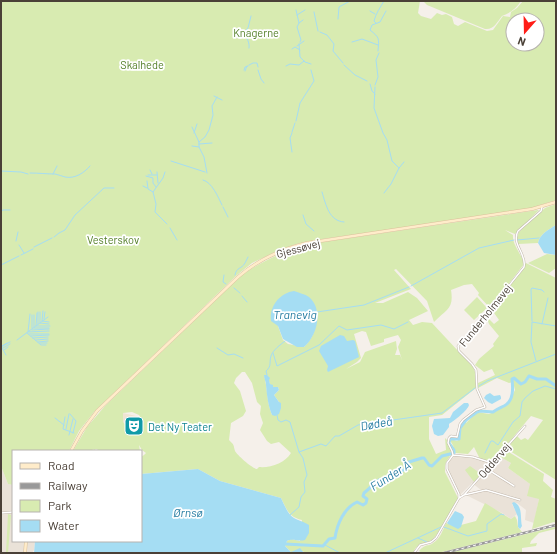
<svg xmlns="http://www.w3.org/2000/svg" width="557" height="554" viewBox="0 0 557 554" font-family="Barlow,sans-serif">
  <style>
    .residential { fill: #eae2d8 }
    .education { fill: #efe4d3 }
    .green { fill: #d8ebb1; fill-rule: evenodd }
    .water { fill: #a5ddf3 }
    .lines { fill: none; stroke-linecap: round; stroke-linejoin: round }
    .stream { stroke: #a5ddf3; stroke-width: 1 }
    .river { stroke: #a5ddf3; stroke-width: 3 }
    .street-casing { stroke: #c1b7ac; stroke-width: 2.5 }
    .secondary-casing { stroke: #dac19a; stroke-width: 3.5 }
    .street { stroke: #fff; stroke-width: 1.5 }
    .secondary { stroke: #ffecca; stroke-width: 2.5 }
    .rail-casing { stroke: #999; stroke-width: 2.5 }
    .rail { stroke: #fff; stroke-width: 1; stroke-dasharray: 3; stroke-linecap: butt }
    .labels { text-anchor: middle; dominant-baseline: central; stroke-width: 3.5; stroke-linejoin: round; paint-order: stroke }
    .park-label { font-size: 11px; fill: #537f27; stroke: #fff }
    .street-label { font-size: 11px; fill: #4a4037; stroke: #fff }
    .culture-label { font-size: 11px; fill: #0d838f; stroke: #fff; text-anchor: start }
    .water-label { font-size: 12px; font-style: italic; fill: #277da2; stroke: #fff }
  </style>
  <rect width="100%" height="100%" fill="#f5f0ea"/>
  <path class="residential" d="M 498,455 L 511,463 L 508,468 L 530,484 L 539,499 L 534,523 L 525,520 L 526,510 L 517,503 L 512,504 L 517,514 L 511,519 L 502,513 L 466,495 L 467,493 L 481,490 L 472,483 L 460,495 L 447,470 L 449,461 L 455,456 L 471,457 L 492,462 Z
    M 1,466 L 8,484 L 13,485 L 13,541 L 35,541 L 34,550 L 32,553 L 1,553 Z"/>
  <path class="education" d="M 123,413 L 136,416 L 140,418 L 138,417 L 126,425 L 122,421 L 112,417 Z"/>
  <path class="green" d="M 1,1 L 420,1 L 418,13 L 421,16 L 431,19 L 437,13 L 442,15 L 446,14 L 452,17 L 454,24 L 458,26 L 465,22 L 487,31 L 493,30 L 503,16 L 510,17 L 511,12 L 517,8 L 523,1 L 556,1 L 556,200 L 525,210 L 323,239 L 296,244 L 273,253 L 252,263 L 237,275 L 94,412 L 79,431 L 69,451 L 13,451 L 13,485 L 8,484 L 1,466 ZM 513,20 L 537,20 L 537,44 L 513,44 Z
    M 423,1 L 521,1 C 516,9 510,13 502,16 C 497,22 494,30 485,29 L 427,5 Z
    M 556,204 L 556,225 C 548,230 540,234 538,243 L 518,244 L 517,237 L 519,232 L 545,208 Z
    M 538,210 L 539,210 L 515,234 L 505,230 L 513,235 C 512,245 522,254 524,264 L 490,308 L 478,295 L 479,293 L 472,284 L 464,285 L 451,290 C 454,309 447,309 434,322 L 427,301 L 396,269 L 394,270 L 411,289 L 375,303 L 383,303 L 408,292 L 417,298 L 428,311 L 409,320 L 413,325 L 422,322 L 432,323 L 473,367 L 475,372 L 476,388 L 442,415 L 429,417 L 429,439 L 436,454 L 446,450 L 445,438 L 454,447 L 451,442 L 451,439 L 457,441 L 460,439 L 461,428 L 464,422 L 466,423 L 477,412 L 489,414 L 494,412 L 508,404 L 515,390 L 513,382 L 509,383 L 497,378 L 478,388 L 478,383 L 495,375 L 492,369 L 484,372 L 475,365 L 479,359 L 494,346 L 493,344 L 499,336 L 489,324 L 486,316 L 494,324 L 499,320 L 492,310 L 526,263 L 556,278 L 556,480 L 507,449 L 507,447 L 509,444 L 514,447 L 510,444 L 517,436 L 521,440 L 525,438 L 528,440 L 543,420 L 531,416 L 492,462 L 480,459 L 474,447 L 468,454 L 456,453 L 450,456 L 446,462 L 445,466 L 445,472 L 458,498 C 452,508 441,531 433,539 C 425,546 418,541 413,553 L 304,553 L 303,551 L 291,552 L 285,546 L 287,541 L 291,539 L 300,541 L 302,520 C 289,517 287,510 281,498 L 220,481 L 198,469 L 141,474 L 141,457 L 144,455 L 146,453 L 142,450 L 139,445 L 140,451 L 101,451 L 96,449 L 94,450 L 93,449 L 92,451 L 73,451 L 87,427 L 105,406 L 242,275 C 267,258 287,250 316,243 ZM 317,310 C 317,324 315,337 304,347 L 288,344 L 283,340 L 278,326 ZM 362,331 L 366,332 L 371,346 L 384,342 L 384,339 L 398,335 L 401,340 L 398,347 L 402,360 L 400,355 L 395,355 L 397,349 L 396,341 L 365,352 L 360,362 L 346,369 L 357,362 L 361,358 L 354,334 ZM 242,372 L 245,372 L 252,383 L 257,402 L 261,406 L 260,414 L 263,423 L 260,430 L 267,441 L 271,444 L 279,442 L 291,453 C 285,463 271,468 259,467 L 257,469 C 253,469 237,455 235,451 C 233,444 235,446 229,440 L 231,423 L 243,416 L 246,411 L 240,391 L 234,383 L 236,378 ZM 264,375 L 267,375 L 270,384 L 273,387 L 278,387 L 279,390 L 274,395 L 279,402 L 272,415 C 266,400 268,390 264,375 ZM 132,412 L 139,415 L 143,421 L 139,424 L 143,429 L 142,431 L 138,432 L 138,429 L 132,433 L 130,430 L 133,428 L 129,424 L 126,425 L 123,422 L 123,413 Z
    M 547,254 L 556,255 L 556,268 L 549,273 L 528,263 Z
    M 477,297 L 487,308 L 474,320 L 464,310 Z
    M 505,450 L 507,451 L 544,474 L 543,481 L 553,490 L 551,497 L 556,499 L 556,523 L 554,522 L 532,529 L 539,499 L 527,496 L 530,484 L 508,468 L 511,463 L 499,456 Z
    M 470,466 L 481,474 L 474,482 L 465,470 Z
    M 485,503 L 511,519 L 515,516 L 517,520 L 518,527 L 522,532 L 438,553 L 422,553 L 419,551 C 426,543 428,547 433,543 C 440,539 443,530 446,523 L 459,528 L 461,525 L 476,521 Z
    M 8,514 L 11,515 L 8,553 L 6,553 Z
    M 555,527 L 555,529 L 539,533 L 531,541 L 530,544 L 537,543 L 536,546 L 522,548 L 522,553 L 449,553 Z"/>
  <path class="water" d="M 556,225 L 556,255 L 544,253 L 538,243 C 540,234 548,230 556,225 Z
    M 294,291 C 299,293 305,294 309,297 C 324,310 317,336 304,347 L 297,347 L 283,339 L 278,326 L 271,321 C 269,306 280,293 294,291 Z
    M 340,335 L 344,336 L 347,341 L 353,340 L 355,341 L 359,357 L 328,372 L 327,370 L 328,366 L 319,351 L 321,346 Z
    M 264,375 L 267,375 L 270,378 L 269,380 L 270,384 L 273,385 L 273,387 L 278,387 L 279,390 L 274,395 L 279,402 L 281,403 L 281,408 L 279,414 L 275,416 L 272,415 C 268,405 267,396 266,385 C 266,381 264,379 264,375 Z
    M 490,393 L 494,396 L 500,395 L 501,397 L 501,399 L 492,404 L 488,402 L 484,398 L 486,395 Z
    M 464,403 L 468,403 L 469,405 C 468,410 454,421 449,424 L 449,427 L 443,435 L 438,436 L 434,434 L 432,426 L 434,419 L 450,418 L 453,412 Z
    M 198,469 L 220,481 L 281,498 C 284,504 288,515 294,518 C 299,521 303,521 309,525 L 309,533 L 305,540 C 298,542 293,538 287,541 L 285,546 L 291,552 L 300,548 L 304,553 L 34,553 L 35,541 L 141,541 L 141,474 Z
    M 514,502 C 523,506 520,518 522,526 L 520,529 L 518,527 L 518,517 L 512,503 Z
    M 455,511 L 462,514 L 464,517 L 461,527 L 458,529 L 448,524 L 447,523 Z"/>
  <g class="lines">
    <path class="stream" d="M 296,10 L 299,23 L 297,27 L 301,40 L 300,42
      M 370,11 L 375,14
      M 314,12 L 318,31
      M 297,15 L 305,10
      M 338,19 L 339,7 L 350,1
      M 299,23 L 303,20
      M 376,23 L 374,21 C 376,13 380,8 384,1
      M 245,31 L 248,28 L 251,16
      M 245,32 C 246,38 250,42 249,48
      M 320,32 L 327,35 L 334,44 L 333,51 L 343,63
      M 241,38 L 245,35
      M 352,42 L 362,39 L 378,45
      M 299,44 L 300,57 L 305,62 L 311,64
      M 297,46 L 304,41
      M 292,49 L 295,47 L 300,50
      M 378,51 C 379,38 380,38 370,30 L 372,25 L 380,22 L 386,11
      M 249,65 L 253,63 L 257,63 L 258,67
      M 344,65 L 355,75 L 367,81
      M 286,66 L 290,64 L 299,65 L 304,61
      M 244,70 L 245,67 L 248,66
      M 258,70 L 261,79 L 264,83
      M 245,71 L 247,66
      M 370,84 L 372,91 L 375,94
      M 375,85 L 378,77 L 376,60 L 379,53
      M 375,87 L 374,108 L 383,133 L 387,140 L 392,161 L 399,168
      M 214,96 L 222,100
      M 296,121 L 300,103 L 314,81 L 311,70
      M 192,127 L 199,142 L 199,147 L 204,157 L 207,173
      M 292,132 L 295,123
      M 194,133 L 197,124
      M 292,133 L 290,138 L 292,152
      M 199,142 L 205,137 L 209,130 L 213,115 L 212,106 L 217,97
      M 199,144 L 212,143
      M 192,146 L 199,147
      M 171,161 L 205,172
      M 150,170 L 152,174
      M 1,171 L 21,172 L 28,174
      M 157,172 L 158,183
      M 165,172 L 163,178 L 153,192 L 156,204 L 155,212 L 167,224
      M 30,173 C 39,173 47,174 55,174 C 59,175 62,176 65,177 C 75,179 84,173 90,166
      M 53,174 L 57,166
      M 148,175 L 157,175
      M 146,176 L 153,178 L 153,183 L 156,187
      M 203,180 C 212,182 218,197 222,205
      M 147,181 L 148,189 L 153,192
      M 143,186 L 147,188
      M 322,192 C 326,205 329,221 344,222
      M 384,193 L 391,184 L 399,168 L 404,162
      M 223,207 L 228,217
      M 1,211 L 3,210 L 10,210
      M 303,215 L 306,224 L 314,231
      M 170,228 L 177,240
      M 54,237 L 59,233 L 65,230 L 75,215 L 104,188 L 114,188
      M 517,240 L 539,238
      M 16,241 L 18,232
      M 19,245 L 24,253
      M 34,247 L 52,238
      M 21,255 L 33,249
      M 1,265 L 19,256
      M 224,275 L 223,282 L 226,284
      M 235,275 C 236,267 242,269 245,263 C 246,261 247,259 248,257
      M 411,286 L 479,248 L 514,240
      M 234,288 L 240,293
      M 242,296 L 247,302
      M 43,311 L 42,321 L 49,322
      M 317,312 L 364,305 L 409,287
      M 37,313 L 36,326 L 50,326
      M 30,314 L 28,332 L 49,331
      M 44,319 L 45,312
      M 532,321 L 531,289 L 532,288 L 542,290 L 544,292
      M 40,322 L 40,312
      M 40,323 L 49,324
      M 38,324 L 38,312
      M 542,324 L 548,298
      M 34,327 L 34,315
      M 32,328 L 32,315
      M 34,328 L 49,328
      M 32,330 L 49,329
      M 27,333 L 41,345 L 46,345
      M 29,334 L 49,334
      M 31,336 L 49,335
      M 33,338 L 48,337
      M 17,340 L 48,317
      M 36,340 L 48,339
      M 38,342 L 48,341
      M 40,343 L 47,343
      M 1,346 L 6,355
      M 2,346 L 7,343
      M 1,347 L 10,342
      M 3,348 L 10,344
      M 217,348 L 228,355 L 234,354 L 243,358
      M 4,350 L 8,347
      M 273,353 L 277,366 L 319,345 L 339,326 L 347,330 L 381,325 L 394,329 L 408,322
      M 536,361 L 531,342 L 532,322 L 556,326
      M 267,375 L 266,371 C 272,366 269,362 271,356 C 273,350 280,345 285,341
      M 479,386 L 487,381 L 556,354
      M 70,414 L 76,421 L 73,433
      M 277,415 L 278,420 L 281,422 L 286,420 L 290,422 L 299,452
      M 65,417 L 63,429 L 74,433
      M 55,418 L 64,425
      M 66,429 L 69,414
      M 69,435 L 73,419
      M 485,453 L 491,441 L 493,441 L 498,445 L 513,422 L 520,416 L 522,402 L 525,398 L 533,391 L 545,386 L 556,389
      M 290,515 L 299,507 L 301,497 L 305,492 L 304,482 L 307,475 L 303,458 L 299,452 L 321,444 L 326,446 L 335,436 L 339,436 L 358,425 L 442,413 L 475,388
      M 444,527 L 468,536 L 487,531 L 487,524 L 501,514 L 504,515
      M 418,538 L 427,542
      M 325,545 L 340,553
      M 385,553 L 441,527"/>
    <path class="river" d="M 285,544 L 323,546 L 329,539 L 335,538 C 337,524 344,508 357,502 L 363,505 L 366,503 L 367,499 L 363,496 L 364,493 L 379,480 L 388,477 L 397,471 L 401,471 L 406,469 L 409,462 L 422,458 L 424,458 L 429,465 L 432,466 L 442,456 L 454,453 L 454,450 L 449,443 L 450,439 L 459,439 L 460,428 L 466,420 L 477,412 L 480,411 L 493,412 C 497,409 500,408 504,406 C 514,401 513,388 512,379 L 514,378 L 521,384 L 525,382 L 529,376 L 537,379 L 546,379 L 556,386"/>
    <g class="street-casing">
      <path id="street" d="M 453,455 L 473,457 L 492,463
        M 487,469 L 514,486
        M 464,495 L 525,426
        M 459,498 L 464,495 L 486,490 L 520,500
        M 1,513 L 13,512
        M 414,553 L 420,545 L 431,542 L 436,538 L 459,498 L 459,494 L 447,469 L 447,463 L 453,455 L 452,451 L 448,443 L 449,438 L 451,436 L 457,437 L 460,424 L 463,420 L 476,410 L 485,407 L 477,389 L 476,370 L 472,364 L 459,351 L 458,346 L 491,308 L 524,267 C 527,254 511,244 518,231 L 541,211 L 542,207"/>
    </g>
    <g class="secondary-casing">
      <path id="secondary" d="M 71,451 L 82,431 L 97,411 L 238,277 C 259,259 281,249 307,243 L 532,209 L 556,202
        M 25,553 L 26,541"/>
    </g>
    <use href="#street" class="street"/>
    <use href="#secondary" class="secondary"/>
    <g class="rail-casing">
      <path id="rail" d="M 444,553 L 556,525"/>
    </g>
    <use href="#rail" class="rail"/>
  </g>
  <defs>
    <g id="theatre-square" transform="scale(1)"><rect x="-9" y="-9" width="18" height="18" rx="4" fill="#0f9aa8" stroke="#fff"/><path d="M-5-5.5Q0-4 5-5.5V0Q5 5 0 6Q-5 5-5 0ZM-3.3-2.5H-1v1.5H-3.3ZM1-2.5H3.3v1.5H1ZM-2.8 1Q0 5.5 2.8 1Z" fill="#fff"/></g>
  </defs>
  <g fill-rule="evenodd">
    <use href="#theatre-square" x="134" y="426"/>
  </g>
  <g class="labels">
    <g class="park-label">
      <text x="256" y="32">Knagerne</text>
      <text x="142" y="64">Skalhede</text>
      <text x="113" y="239">Vesterskov</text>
    </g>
    <g class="street-label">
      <text transform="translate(298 248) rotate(-15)">Gjessøvej</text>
      <text transform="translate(485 315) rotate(-51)">Funderholmevej</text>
      <text transform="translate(494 460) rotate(-49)">Oddervej</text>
    </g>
    <g class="culture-label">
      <text x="148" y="426">Det Ny Teater</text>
    </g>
    <g class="water-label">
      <text x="295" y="314">Tranevig</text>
      <text transform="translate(376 423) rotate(-10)">Dødeå</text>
      <text transform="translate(390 475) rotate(-32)">Funder Å</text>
      <text x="188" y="512">Ørnsø</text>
    </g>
  </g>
  <rect width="557" height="554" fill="none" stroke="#4a4037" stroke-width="4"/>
  <rect x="12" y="450" width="130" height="92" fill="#ffffff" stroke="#b7b3af"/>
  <rect x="20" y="463" width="20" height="6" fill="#ffecca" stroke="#b7b3af"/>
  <text x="48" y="470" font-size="12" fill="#4a4037">Road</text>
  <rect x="20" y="483" width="20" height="6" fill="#999999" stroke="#b7b3af"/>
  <text x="48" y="490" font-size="12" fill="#4a4037">Railway</text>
  <rect x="20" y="500" width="20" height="12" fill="#d8ebb1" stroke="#b7b3af"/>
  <text x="48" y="510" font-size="12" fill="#4a4037">Park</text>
  <rect x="20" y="520" width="20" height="12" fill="#a5ddf3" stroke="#b7b3af"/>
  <text x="48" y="530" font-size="12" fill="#4a4037">Water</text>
  <g transform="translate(525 32) rotate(200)"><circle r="19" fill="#ffffff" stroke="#b7b3af"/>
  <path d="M0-3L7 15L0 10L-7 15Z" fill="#ff1d17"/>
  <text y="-6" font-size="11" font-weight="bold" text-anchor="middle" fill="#4a4037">N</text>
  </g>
</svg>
